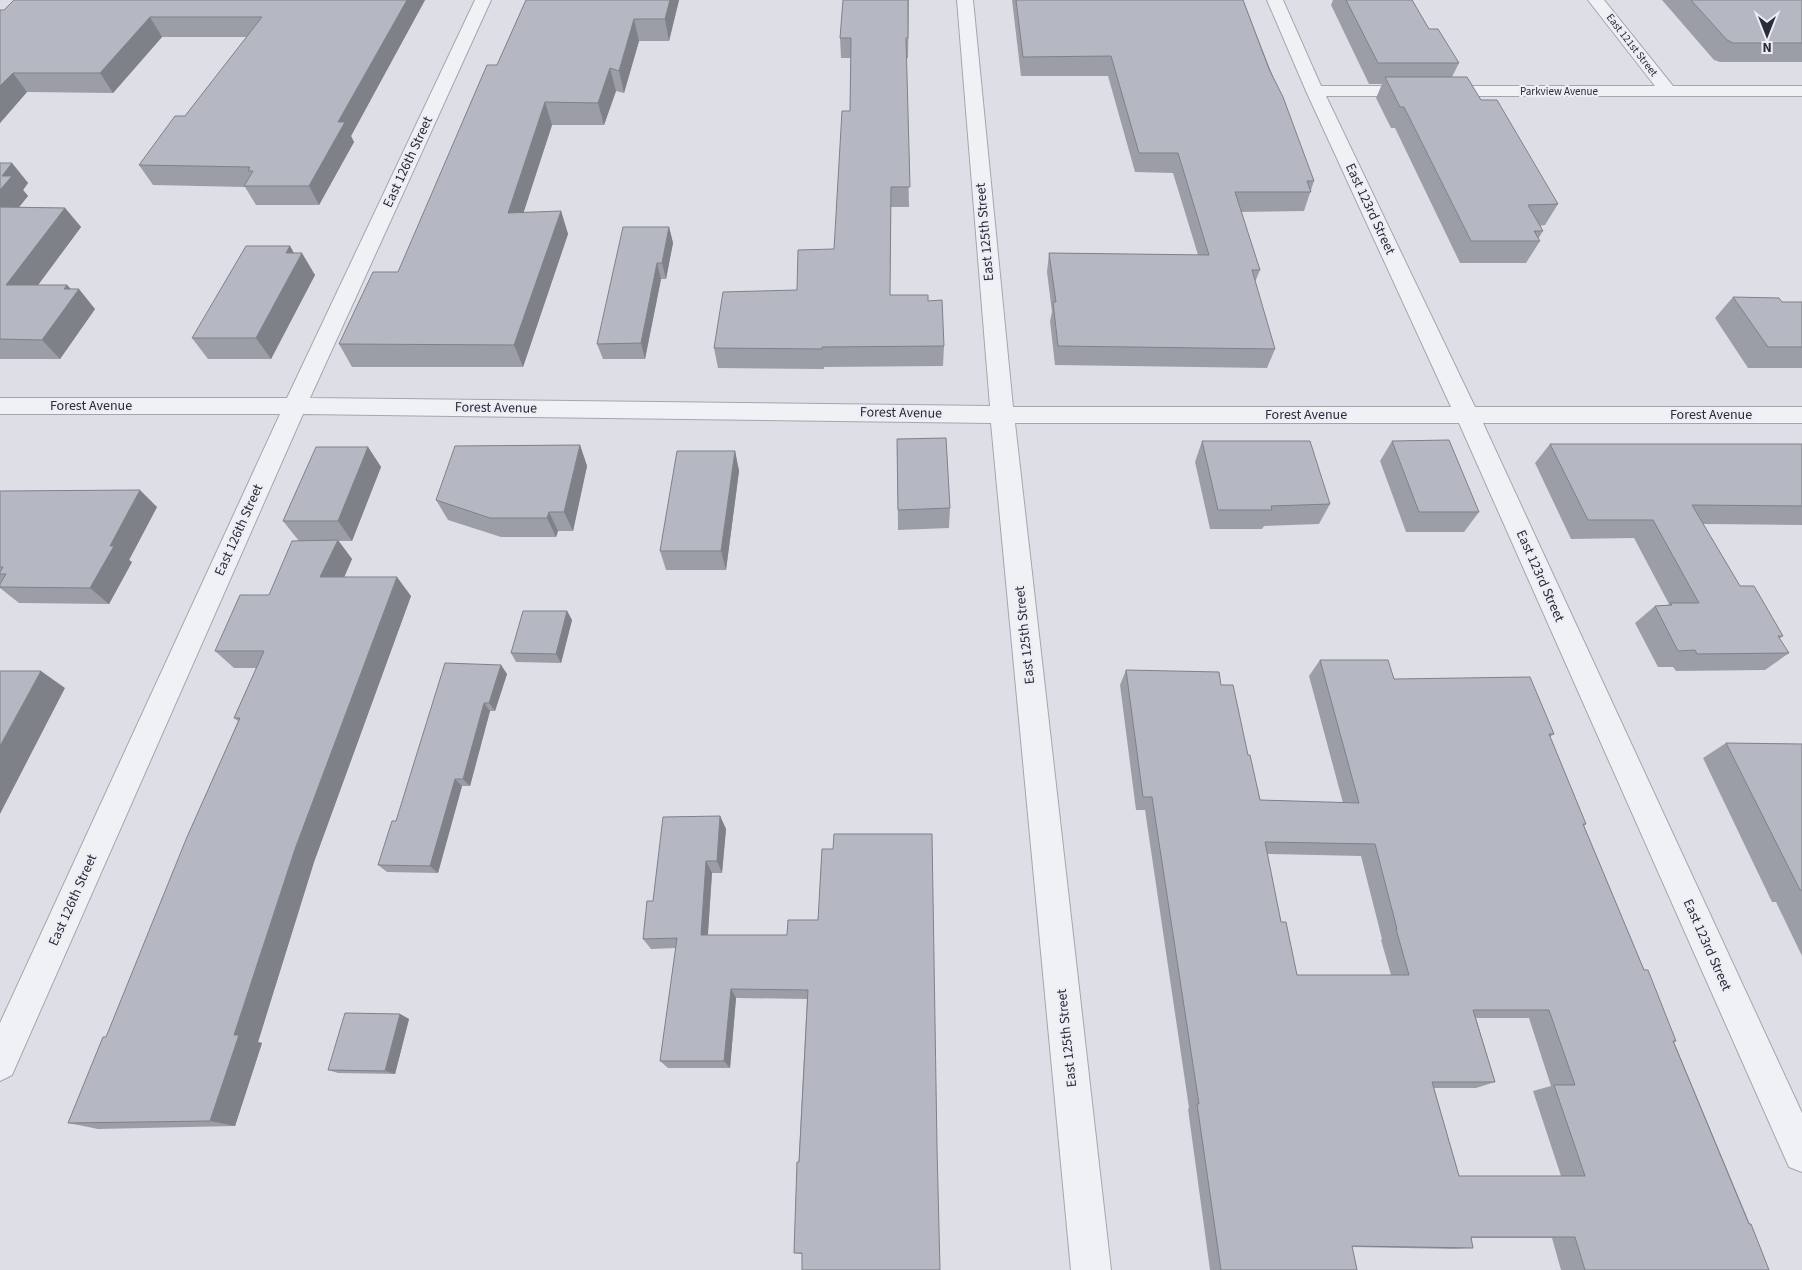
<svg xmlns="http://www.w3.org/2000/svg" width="1802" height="1270" viewBox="0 0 1802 1270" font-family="'Source Sans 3',sans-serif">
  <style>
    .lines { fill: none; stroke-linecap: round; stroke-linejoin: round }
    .street-casing { stroke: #a4a6af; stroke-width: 2 }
    .street { fill: #f0f1f5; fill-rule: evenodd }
    .wall { fill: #9c9ea7; fill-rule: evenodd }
    .shaded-wall { fill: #7f8188 }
    .building { fill: #b5b8c2; stroke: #7f8188; fill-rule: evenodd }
    .labels { text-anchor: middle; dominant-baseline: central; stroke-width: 4.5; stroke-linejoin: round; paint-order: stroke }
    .far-street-label { font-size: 11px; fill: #282c3b; stroke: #edeef4 }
    .street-label { font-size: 14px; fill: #282c3b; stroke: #edeef4 }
  </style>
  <rect width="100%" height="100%" fill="#dedfe6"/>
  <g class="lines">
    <g class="street-casing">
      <path id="street" d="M 475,0 L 491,0 L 310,398 L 990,406 L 957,0 L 973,0 L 1013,407 L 1451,407 L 1306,91 L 1267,0 L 1283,0 L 1321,86 L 1655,86 L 1588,0 L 1604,0 L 1673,86 L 1802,86 L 1802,96 L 1326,96 L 1475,407 L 1802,407 L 1802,423 L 1483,423 L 1802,1113 L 1802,1172 L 1789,1167 L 1459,423 L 1015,423 L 1111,1270 L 1071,1270 L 991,423 L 303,414 L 12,1075 L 0,1081 L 0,1023 L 280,414 L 0,414 L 0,398 L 287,398 Z"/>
    </g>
    <use href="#street" class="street"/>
  </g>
  <path class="wall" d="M 425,0 L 351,136 L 354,142 L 319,205 L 256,205 L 245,187 L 153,185 L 139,165 L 185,116 L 247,37 L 162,37 L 113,93 L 27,92 L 0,123 L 4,10 Z
    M 526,0 L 679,0 L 669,41 L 639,41 L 624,93 L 616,91 L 604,125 L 552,125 L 523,213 L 561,211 L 568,234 L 523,367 L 352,367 L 339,344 L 398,272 L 497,65 Z
    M 909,0 L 908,58 L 906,58 L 909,207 L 891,207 L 890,295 L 928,301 L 944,346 L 943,366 L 824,367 L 824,369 L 718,368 L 714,348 L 797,290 L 834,249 L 850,111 L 851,58 L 841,58 L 840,38 Z
    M 1012,0 L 1243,0 L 1314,181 L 1304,211 L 1241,212 L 1260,270 L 1255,282 L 1275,349 L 1267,368 L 1055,365 L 1050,321 L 1052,312 L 1047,272 L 1049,253 L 1198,255 L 1173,173 L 1135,172 L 1108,76 L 1021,76 Z
    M 1333,0 L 1412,0 L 1429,29 L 1459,63 L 1452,77 L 1481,100 L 1558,204 L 1545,225 L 1539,226 L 1543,231 L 1538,239 L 1540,241 L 1526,263 L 1460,263 L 1395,128 L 1391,128 L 1376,98 L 1382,84 L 1369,84 L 1331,5 Z
    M 1662,0 L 1802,0 L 1802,62 L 1720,62 L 1714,60 Z
    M 0,163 L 12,163 L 28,183 L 23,190 L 28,196 L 19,207 L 65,208 L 81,227 L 38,285 L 67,285 L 71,289 L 95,309 L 60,359 L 0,359 Z
    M 669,227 L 673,243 L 666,279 L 661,279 L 645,359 L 603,359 L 597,344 Z
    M 290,246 L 294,253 L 315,275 L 271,359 L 208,359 L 192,338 Z
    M 1733,297 L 1782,302 L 1802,302 L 1802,368 L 1748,368 L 1715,318 Z
    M 897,439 L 950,508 L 949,528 L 898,530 Z
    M 1202,441 L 1330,504 L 1319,524 L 1264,526 L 1262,529 L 1210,529 L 1195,462 Z
    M 1392,441 L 1479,512 L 1464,532 L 1406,532 L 1380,461 Z
    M 1550,444 L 1802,444 L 1802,525 L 1703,524 L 1740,586 L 1783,636 L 1779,639 L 1789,653 L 1765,670 L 1676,671 L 1673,667 L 1658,667 L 1635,623 L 1655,606 L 1668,605 L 1669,604 L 1634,538 L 1571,539 L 1535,463 Z
    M 580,445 L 587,466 L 573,531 L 558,531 L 556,537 L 501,537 L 448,520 L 436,500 Z
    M 368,447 L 381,467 L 352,541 L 338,541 L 352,559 L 344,577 L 411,596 L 314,862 L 258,1042 L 262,1043 L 235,1126 L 98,1129 L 68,1123 L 106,1037 L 238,721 L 234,718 L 256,668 L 234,668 L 215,651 L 269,595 L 299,541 L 283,521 Z
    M 735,451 L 739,471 L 726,570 L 666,570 L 660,551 Z
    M 0,491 L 157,507 L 129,560 L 132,562 L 109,604 L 19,603 L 0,588 L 0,584 L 1,583 L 0,583 Z
    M 567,611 L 572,620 L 561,663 L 516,662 L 511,653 Z
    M 1320,660 L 1394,679 L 1554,734 L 1550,737 L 1586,824 L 1584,826 L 1644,970 L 1676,1041 L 1674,1042 L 1769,1270 L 1561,1270 L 1552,1238 L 1471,1238 L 1473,1248 L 1454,1249 L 1352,1247 L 1357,1270 L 1210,1270 L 1188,1109 L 1189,1108 L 1145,810 L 1136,810 L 1120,685 L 1126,670 L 1221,685 L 1248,755 L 1260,800 L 1343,803 L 1309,676 ZM 1267,854 L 1361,856 L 1382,939 L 1381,940 L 1391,975 L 1297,975 L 1281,922 ZM 1476,1018 L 1529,1018 L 1551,1086 L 1533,1091 L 1561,1176 L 1459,1176 L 1434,1088 L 1476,1088 L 1495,1082 Z
    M 501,665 L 507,674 L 495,711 L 490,711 L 470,786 L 462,786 L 438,873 L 387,872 L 378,865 L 396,821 Z
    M 1726,743 L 1802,744 L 1802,956 L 1776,902 L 1772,902 L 1703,758 Z
    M 720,816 L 726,829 L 722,873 L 712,873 L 708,935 L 787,935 L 818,920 L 833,849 L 932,834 L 802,1254 L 794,1253 L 807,999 L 736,998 L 730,1068 L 668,1068 L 660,1061 L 676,948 L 651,949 L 643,939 L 653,901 Z
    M 400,1014 L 409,1019 L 395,1074 L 338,1073 L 328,1070 Z"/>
  <path class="shaded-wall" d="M 407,0 L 425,0 L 351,136 L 354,142 L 319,205 L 309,186 L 338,122 Z
    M 670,0 L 679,0 L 669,41 L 665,19 Z
    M 150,17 L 162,37 L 113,93 L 100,73 Z
    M 634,19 L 639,41 L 624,93 L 619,71 Z
    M 610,68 L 616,91 L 604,125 L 598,103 Z
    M 13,73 L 27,92 L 0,123 L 0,86 Z
    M 545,102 L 552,125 L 516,236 L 508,213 Z
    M 12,163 L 28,183 L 23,190 L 28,196 L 3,227 L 0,223 L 0,190 L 2,176 Z
    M 65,208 L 81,227 L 24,304 L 6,285 Z
    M 561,211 L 568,234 L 523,367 L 514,345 Z
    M 669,227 L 673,243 L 666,279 L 662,263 Z
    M 290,246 L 298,261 L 302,253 L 315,275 L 271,359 L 256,338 L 286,253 Z
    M 657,263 L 661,279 L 645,359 L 641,343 Z
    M 67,285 L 75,294 L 79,289 L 95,309 L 60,359 L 42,340 L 64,289 Z
    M 580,445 L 587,466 L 573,531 L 564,512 Z
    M 368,447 L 381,467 L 352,541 L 338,521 Z
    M 735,451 L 739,471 L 726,570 L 721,551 Z
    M 140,490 L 157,507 L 129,560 L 132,562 L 109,604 L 90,588 L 110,546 Z
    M 549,512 L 558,531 L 556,537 L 547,518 Z
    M 338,540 L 352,559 L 336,596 L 320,577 Z
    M 397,577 L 411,596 L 314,862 L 258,1042 L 262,1043 L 235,1126 L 210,1121 L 234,1035 L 295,849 Z
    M 567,611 L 572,620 L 561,663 L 556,654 Z
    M 501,665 L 507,674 L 495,711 L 489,703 Z
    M 41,671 L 65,688 L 0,814 L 0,746 Z
    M 484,703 L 490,711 L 470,786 L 463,779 Z
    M 455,779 L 462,786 L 438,873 L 430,866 Z
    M 720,816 L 726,829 L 722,873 L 717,861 Z
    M 706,861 L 712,873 L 707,945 L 701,935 Z
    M 731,989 L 736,998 L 730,1068 L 724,1061 Z
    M 400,1014 L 409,1019 L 395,1074 L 385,1071 Z"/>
  <path class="building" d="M 14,0 L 407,0 L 338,122 L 345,122 L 309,186 L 244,186 L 253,171 L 248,171 L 250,167 L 139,165 L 175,116 L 185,116 L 262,17 L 150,17 L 100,73 L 13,73 L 0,86 L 0,10 L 4,10 Z
    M 526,0 L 670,0 L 665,19 L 634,19 L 619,71 L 610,68 L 598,103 L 545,102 L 508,213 L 561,211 L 514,345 L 339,344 L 373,272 L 398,272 L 487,65 L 497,65 Z
    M 843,0 L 908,0 L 908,38 L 906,38 L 910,187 L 891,187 L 890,295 L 928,295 L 928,301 L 942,300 L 944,346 L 822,347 L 822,349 L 714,348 L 723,292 L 797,290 L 798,250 L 834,249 L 842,111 L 850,111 L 851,38 L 840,38 Z
    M 1016,0 L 1243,0 L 1269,69 L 1283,97 L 1314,181 L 1307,181 L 1311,192 L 1235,192 L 1260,270 L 1252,270 L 1275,349 L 1058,346 L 1053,302 L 1056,302 L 1049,253 L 1209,255 L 1178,153 L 1139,153 L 1111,56 L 1023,57 Z
    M 1346,0 L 1412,0 L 1429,29 L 1438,29 L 1459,63 L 1378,63 Z
    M 1691,0 L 1802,0 L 1802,43 L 1733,43 L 1727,40 Z
    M 1385,77 L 1467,77 L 1481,100 L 1497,100 L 1558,204 L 1528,205 L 1543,231 L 1534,231 L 1540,241 L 1471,241 L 1404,107 L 1400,107 Z
    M 0,163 L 12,163 L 2,176 L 12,176 L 0,190 Z
    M 0,207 L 65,208 L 6,285 L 67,285 L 64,289 L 79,289 L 42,340 L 0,339 Z
    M 623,227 L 669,227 L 662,263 L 657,263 L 641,343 L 597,344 Z
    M 246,246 L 290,246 L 286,253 L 302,253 L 256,338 L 192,338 Z
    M 1733,297 L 1779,298 L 1782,302 L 1802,302 L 1802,347 L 1768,347 Z
    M 946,438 L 950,508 L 898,510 L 897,439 Z
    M 1449,440 L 1479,512 L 1419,512 L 1392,441 Z
    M 1202,441 L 1310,441 L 1330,504 L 1271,506 L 1272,510 L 1218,510 Z
    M 1550,444 L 1802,444 L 1802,506 L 1692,505 L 1740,586 L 1754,586 L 1783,636 L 1778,636 L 1789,653 L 1697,654 L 1695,650 L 1678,651 L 1655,606 L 1672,605 L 1670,603 L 1699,603 L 1653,520 L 1588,520 Z
    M 580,445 L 564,512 L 549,512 L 547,518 L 490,518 L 436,500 L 455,446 Z
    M 316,447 L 368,447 L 338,521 L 283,521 Z
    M 677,451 L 735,451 L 721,551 L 660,551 Z
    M 140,490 L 110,546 L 114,546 L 90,588 L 0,587 L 0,584 L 6,574 L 0,574 L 0,572 L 3,567 L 0,567 L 0,491 Z
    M 338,540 L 320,577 L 397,577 L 295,849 L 234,1035 L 239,1035 L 210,1121 L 68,1123 L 103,1037 L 106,1037 L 187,837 L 240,718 L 234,718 L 264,651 L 215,651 L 240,595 L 269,595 L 292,541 Z
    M 523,611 L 567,611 L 556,654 L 511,653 Z
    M 1320,660 L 1388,660 L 1394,679 L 1530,677 L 1554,734 L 1549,734 L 1586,824 L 1583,824 L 1644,970 L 1648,970 L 1676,1041 L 1673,1041 L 1749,1224 L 1751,1224 L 1769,1270 L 1585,1270 L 1575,1237 L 1471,1237 L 1473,1248 L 1352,1246 L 1357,1270 L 1221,1270 L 1197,1104 L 1199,1104 L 1152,797 L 1143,797 L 1126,670 L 1219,672 L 1221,685 L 1233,685 L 1248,755 L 1250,755 L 1260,800 L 1359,803 ZM 1265,842 L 1375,844 L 1397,929 L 1396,929 L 1409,975 L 1297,975 L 1286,922 L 1281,922 ZM 1473,1010 L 1549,1010 L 1575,1085 L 1554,1085 L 1585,1176 L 1459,1176 L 1432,1082 L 1495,1082 Z
    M 445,663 L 501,665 L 489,703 L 484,703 L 463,779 L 455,779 L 430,866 L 378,865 L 392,821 L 396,821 Z
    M 0,671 L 41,671 L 0,746 Z
    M 1726,743 L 1802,744 L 1802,890 L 1800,890 Z
    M 720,816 L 717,861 L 706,861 L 701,935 L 787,935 L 788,920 L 818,920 L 822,849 L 833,849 L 834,834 L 932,834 L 937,1147 L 940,1270 L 802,1270 L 802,1253 L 794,1253 L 797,1162 L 799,1162 L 808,990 L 731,989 L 724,1061 L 660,1061 L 677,938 L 643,939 L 647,901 L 653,901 L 663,817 Z
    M 345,1013 L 400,1014 L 385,1071 L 328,1070 Z"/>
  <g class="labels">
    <g class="far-street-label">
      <text transform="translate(1632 45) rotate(52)">East 121st Street</text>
      <text x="1559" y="91">Parkview Avenue</text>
    </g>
    <g class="street-label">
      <text transform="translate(408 162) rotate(-65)">East 126th Street</text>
      <text transform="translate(1370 209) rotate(65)">East 123rd Street</text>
      <text transform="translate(985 232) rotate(-95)">East 125th Street</text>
      <text x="91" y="406">Forest Avenue</text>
      <text transform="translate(496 408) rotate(1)">Forest Avenue</text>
      <text transform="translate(901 413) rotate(1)">Forest Avenue</text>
      <text x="1306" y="415">Forest Avenue</text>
      <text x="1711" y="415">Forest Avenue</text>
      <text transform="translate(239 530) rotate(-66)">East 126th Street</text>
      <text transform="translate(1540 576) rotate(66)">East 123rd Street</text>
      <text transform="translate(1025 635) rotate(-96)">East 125th Street</text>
      <text transform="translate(73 900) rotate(-66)">East 126th Street</text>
      <text transform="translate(1707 945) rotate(66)">East 123rd Street</text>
      <text transform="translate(1067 1038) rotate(-96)">East 125th Street</text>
    </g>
  </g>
  <g transform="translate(1767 35) rotate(180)" stroke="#edeef4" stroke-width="4" paint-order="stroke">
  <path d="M0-4L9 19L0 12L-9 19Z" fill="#282c3b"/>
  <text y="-8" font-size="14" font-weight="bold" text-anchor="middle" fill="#282c3b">N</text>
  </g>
</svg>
